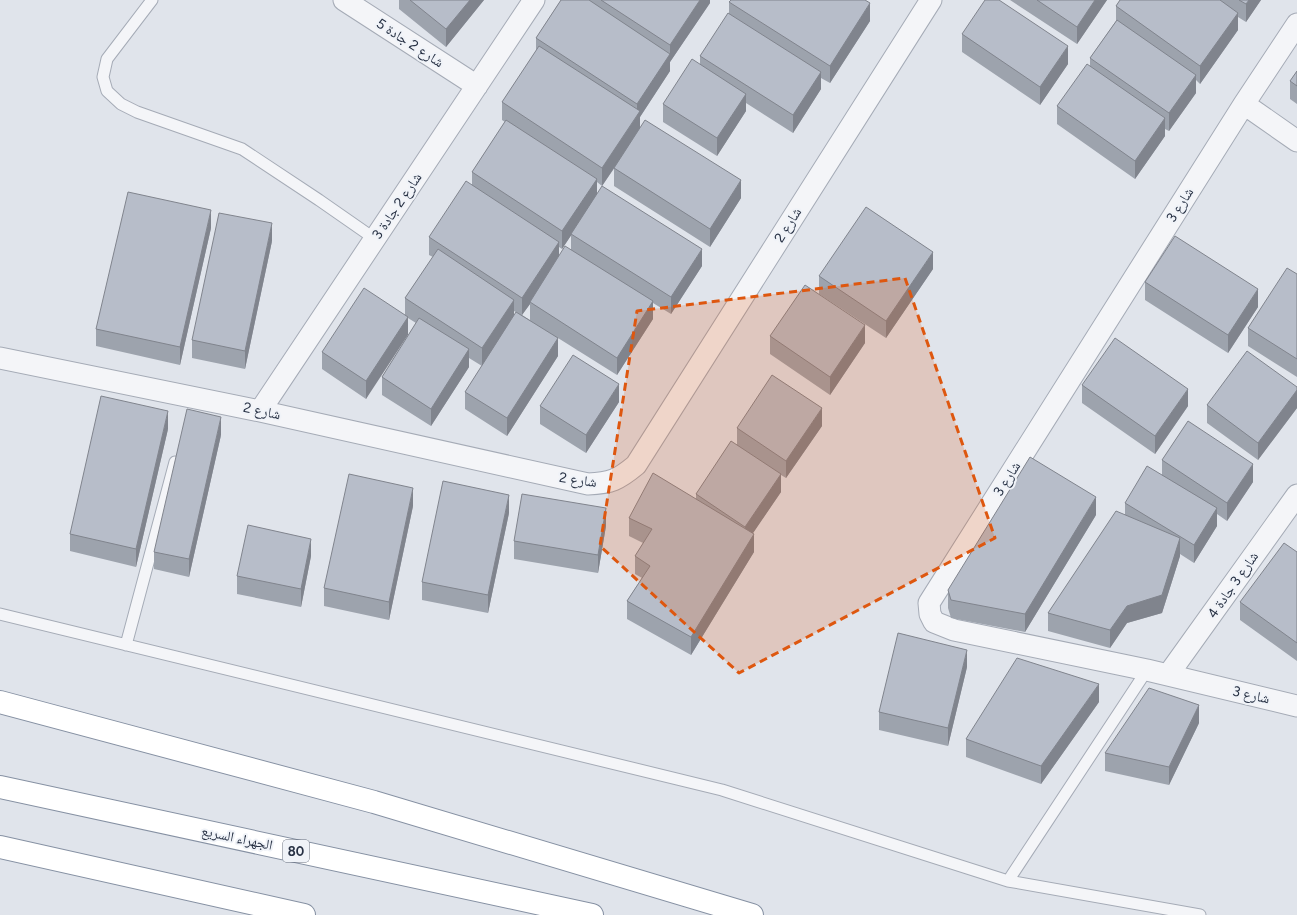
<svg xmlns="http://www.w3.org/2000/svg" width="1297" height="915" viewBox="0 0 1297 915" font-family="Figtree,'Noto Naskh Arabic',sans-serif">
  <style>
    .lines { fill: none; stroke-linecap: round; stroke-linejoin: round }
    .service-casing { stroke: #a5abb6; stroke-width: 13 }
    .minor-casing { stroke: #a5abb6; stroke-width: 23 }
    .motorway-casing { stroke: #8691a3; stroke-width: 24 }
    .service { stroke: #f4f5f8; stroke-width: 11 }
    .minor { stroke: #f4f5f8; stroke-width: 21 }
    .motorway { stroke: #fff; stroke-width: 22 }
    .wall { fill: #9da3ad; fill-rule: evenodd }
    .shaded-wall { fill: #80848d }
    .building { fill: #b7bdc9; stroke: #80848d }
    .marked { fill: #de570f; fill-opacity: 0.2; stroke: #de570f; stroke-width: 3; stroke-dasharray: 8 5; stroke-linejoin: round }
    .labels { text-anchor: middle; dominant-baseline: central; stroke-width: 4; stroke-linejoin: round; paint-order: stroke }
    .shield { fill: #f0f3f8; stroke: #636b7a; stroke-width: 1 }
    .shield-label { font-size: 13px; font-weight: bold; fill: #273144 }
    .street-label { font-size: 14px; fill: #273144; stroke: #f0f3f8 }
  </style>
  <rect width="100%" height="100%" fill="#e0e4eb"/>
  <g class="lines">
    <g class="service-casing">
      <path id="service" d="M 152,0 L 107,59 L 103,77 L 107,91 L 121,104 L 137,112 L 242,149 L 319,200 L 375,239
        M 0,614 L 722,790 L 1008,881 L 1200,915
        M 126,645 L 175,462
        M 1008,881 L 1147,670"/>
    </g>
    <g class="minor-casing">
      <path id="minor" d="M 344,0 L 477,86
        M 1297,24 L 1244,104 L 929,603 L 930,614 L 934,622 L 954,630 L 1147,670 L 1297,706
        M 1244,104 L 1297,141
        M 0,358 L 260,411 L 588,484 C 611,483 618,480 636,465 L 931,0
        M 260,411 L 534,0
        M 1168,675 L 1297,495"/>
    </g>
    <g class="motorway-casing">
      <path id="motorway" d="M 0,702 L 374,802 L 752,915
        M 0,787 L 592,915
        M 0,847 L 304,915"/>
    </g>
    <use href="#service" class="service"/>
    <use href="#minor" class="minor"/>
    <use href="#motorway" class="motorway"/>
  </g>
  <path class="wall" d="M 399,0 L 484,0 L 446,47 L 399,9 Z
    M 561,0 L 710,0 L 710,3 L 670,62 L 670,71 L 640,117 L 640,128 L 741,198 L 710,247 L 614,186 L 614,168 L 622,157 L 602,186 L 597,182 L 597,195 L 702,266 L 671,314 L 653,303 L 653,319 L 617,375 L 558,338 L 558,356 L 507,436 L 465,409 L 465,392 L 482,366 L 469,358 L 469,367 L 431,426 L 382,395 L 382,377 L 416,323 L 408,318 L 366,399 L 322,369 L 322,352 L 405,315 L 405,298 L 433,257 L 429,255 L 429,237 L 472,185 L 472,172 L 505,122 L 502,120 L 502,102 L 536,51 L 536,38 ZM 571,235 L 571,250 L 559,256 L 559,247 L 562,249 ZM 530,304 L 530,320 L 522,315 ZM 514,311 L 519,314 L 514,315 Z
    M 1010,0 L 1107,0 L 1077,44 Z
    M 1120,0 L 1261,0 L 1246,22 L 1238,17 L 1238,30 L 1200,84 L 1196,80 L 1196,93 L 1169,131 L 1165,129 L 1165,136 L 1135,179 L 1057,124 L 1057,106 L 1090,66 L 1090,58 L 1116,21 L 1116,6 Z
    M 729,2 L 870,21 L 830,83 L 821,78 L 821,89 L 793,133 L 746,103 L 746,111 L 717,156 L 663,122 L 663,104 L 700,65 L 700,56 L 729,14 Z
    M 962,34 L 1068,64 L 1040,105 L 962,52 Z
    M 1297,71 L 1297,104 L 1290,99 L 1290,81 Z
    M 211,228 L 180,365 L 96,346 L 96,329 Z
    M 272,241 L 245,369 L 192,358 L 192,340 Z
    M 933,269 L 886,338 L 819,294 L 819,276 Z
    M 1297,274 L 1297,377 L 1248,346 L 1248,328 Z
    M 1145,282 L 1258,307 L 1228,353 L 1145,300 Z
    M 770,336 L 865,343 L 830,395 L 770,354 Z
    M 1082,385 L 1188,406 L 1155,454 L 1082,403 Z
    M 1297,387 L 1297,408 L 1258,460 L 1207,423 L 1207,405 Z
    M 619,402 L 586,453 L 540,424 L 540,406 Z
    M 822,426 L 786,478 L 781,475 L 781,492 L 752,534 L 754,552 L 691,655 L 627,619 L 627,601 L 642,578 L 635,574 L 635,556 L 643,543 L 629,536 L 629,518 L 696,499 L 696,494 L 737,444 L 737,428 Z
    M 168,429 L 136,567 L 70,551 L 70,534 Z
    M 221,435 L 189,577 L 154,569 L 154,552 Z
    M 1162,460 L 1253,482 L 1227,521 L 1217,514 L 1217,526 L 1194,563 L 1180,554 L 1180,556 L 1162,613 L 1127,623 L 1110,648 L 1048,631 L 1048,613 L 1125,514 L 1125,503 L 1162,475 Z
    M 413,506 L 389,620 L 324,606 L 324,588 Z
    M 509,513 L 488,613 L 422,600 L 422,582 Z
    M 1096,515 L 1025,632 L 951,618 L 948,608 L 948,590 Z
    M 606,526 L 598,573 L 514,559 L 514,541 Z
    M 1297,552 L 1297,661 L 1240,620 L 1240,602 Z
    M 311,556 L 301,607 L 237,594 L 237,576 Z
    M 967,667 L 948,746 L 879,730 L 879,712 Z
    M 1099,702 L 1041,784 L 966,757 L 966,739 Z
    M 1199,723 L 1169,785 L 1105,771 L 1105,753 Z"/>
  <path class="shaded-wall" d="M 470,0 L 484,0 L 446,47 L 446,29 Z
    M 700,0 L 710,0 L 710,3 L 670,62 L 670,71 L 640,117 L 640,129 L 602,186 L 602,168 L 637,116 L 637,104 L 670,54 L 670,45 Z
    M 1095,0 L 1107,0 L 1077,44 L 1077,27 Z
    M 1249,0 L 1261,0 L 1246,22 L 1246,4 Z
    M 870,3 L 870,21 L 830,83 L 830,66 Z
    M 1238,13 L 1238,30 L 1200,84 L 1200,66 Z
    M 1068,46 L 1068,64 L 1040,105 L 1040,87 Z
    M 821,72 L 821,89 L 793,133 L 793,115 Z
    M 1196,75 L 1196,93 L 1169,131 L 1169,113 Z
    M 746,94 L 746,111 L 717,156 L 717,138 Z
    M 1165,118 L 1165,136 L 1135,179 L 1135,161 Z
    M 597,179 L 597,197 L 562,249 L 562,231 Z
    M 741,180 L 741,198 L 710,247 L 710,229 Z
    M 211,210 L 211,228 L 180,365 L 180,347 Z
    M 272,223 L 272,241 L 245,369 L 245,351 Z
    M 559,242 L 559,260 L 530,302 L 530,304 L 522,315 L 522,298 Z
    M 702,249 L 702,266 L 671,314 L 671,297 Z
    M 933,252 L 933,269 L 886,338 L 886,321 Z
    M 1258,289 L 1258,307 L 1228,353 L 1228,335 Z
    M 514,300 L 514,317 L 482,366 L 482,348 Z
    M 653,301 L 653,319 L 617,375 L 617,358 Z
    M 408,317 L 408,335 L 366,399 L 366,381 Z
    M 865,325 L 865,343 L 830,395 L 830,377 Z
    M 558,338 L 558,356 L 507,436 L 507,418 Z
    M 469,349 L 469,367 L 431,426 L 431,409 Z
    M 619,384 L 619,402 L 586,453 L 586,435 Z
    M 1188,389 L 1188,406 L 1155,454 L 1155,436 Z
    M 1297,390 L 1297,408 L 1258,460 L 1258,443 Z
    M 822,408 L 822,426 L 786,478 L 786,461 Z
    M 168,411 L 168,429 L 136,567 L 136,549 Z
    M 221,417 L 221,435 L 189,577 L 189,559 Z
    M 1253,464 L 1253,482 L 1227,521 L 1227,503 Z
    M 781,474 L 781,492 L 745,545 L 745,527 Z
    M 413,488 L 413,506 L 389,620 L 389,602 Z
    M 509,495 L 509,513 L 488,613 L 488,595 Z
    M 1096,497 L 1096,515 L 1025,632 L 1025,614 Z
    M 606,508 L 606,526 L 598,573 L 598,555 Z
    M 1217,508 L 1217,526 L 1194,563 L 1194,545 Z
    M 754,534 L 754,552 L 691,655 L 691,637 Z
    M 1180,538 L 1180,556 L 1162,613 L 1127,623 L 1110,648 L 1110,630 L 1127,606 Z
    M 311,539 L 311,556 L 301,607 L 301,589 Z
    M 967,650 L 967,667 L 948,746 L 948,728 Z
    M 1099,684 L 1099,702 L 1041,784 L 1041,766 Z
    M 1199,705 L 1199,723 L 1169,785 L 1169,767 Z"/>
  <path class="building" d="M 410,0 L 470,0 L 446,29 Z
    M 561,0 L 589,0 L 670,54 L 637,104 L 536,38 Z
    M 601,0 L 700,0 L 670,45 Z
    M 731,0 L 865,0 L 870,3 L 830,66 L 729,2 Z
    M 985,0 L 999,0 L 1068,46 L 1040,87 L 962,34 Z
    M 1037,0 L 1095,0 L 1077,27 Z
    M 1120,0 L 1220,0 L 1238,13 L 1200,66 L 1116,6 Z
    M 1239,0 L 1249,0 L 1246,4 Z
    M 728,13 L 821,72 L 793,115 L 700,56 Z
    M 1117,20 L 1196,75 L 1169,113 L 1090,58 Z
    M 539,46 L 640,111 L 602,168 L 502,102 Z
    M 692,59 L 746,94 L 717,138 L 663,104 Z
    M 1087,64 L 1165,118 L 1135,161 L 1057,106 Z
    M 1297,71 L 1297,86 L 1290,81 Z
    M 506,120 L 597,179 L 562,231 L 472,172 Z
    M 645,120 L 741,180 L 710,229 L 614,168 Z
    M 466,181 L 559,242 L 522,298 L 429,237 Z
    M 602,186 L 702,249 L 671,297 L 571,234 Z
    M 128,192 L 211,210 L 180,347 L 96,329 Z
    M 866,207 L 933,252 L 886,321 L 819,276 Z
    M 219,213 L 272,223 L 245,351 L 192,340 Z
    M 1175,236 L 1258,289 L 1228,335 L 1145,282 Z
    M 565,246 L 653,301 L 617,358 L 530,302 Z
    M 438,249 L 514,300 L 482,348 L 405,298 Z
    M 1287,268 L 1297,274 L 1297,359 L 1248,328 Z
    M 805,285 L 865,325 L 830,377 L 770,336 Z
    M 364,288 L 408,317 L 366,381 L 322,352 Z
    M 516,312 L 558,338 L 507,418 L 465,392 Z
    M 419,318 L 469,349 L 431,409 L 382,377 Z
    M 1115,338 L 1188,389 L 1155,436 L 1082,385 Z
    M 1247,351 L 1297,387 L 1297,390 L 1258,443 L 1207,405 Z
    M 573,355 L 619,384 L 586,435 L 540,406 Z
    M 772,375 L 822,408 L 786,461 L 737,428 Z
    M 101,396 L 168,411 L 136,549 L 70,534 Z
    M 187,409 L 221,417 L 189,559 L 154,552 Z
    M 1188,421 L 1253,464 L 1227,503 L 1162,460 Z
    M 731,441 L 781,474 L 745,527 L 696,494 Z
    M 1030,457 L 1096,497 L 1025,614 L 951,600 L 948,590 Z
    M 1147,466 L 1217,508 L 1194,545 L 1125,503 Z
    M 653,473 L 754,534 L 691,637 L 627,601 L 650,566 L 635,556 L 652,529 L 629,518 Z
    M 349,474 L 413,488 L 389,602 L 324,588 Z
    M 443,481 L 509,495 L 488,595 L 422,582 Z
    M 522,494 L 606,508 L 598,555 L 514,541 Z
    M 1116,511 L 1180,538 L 1162,595 L 1127,606 L 1110,630 L 1048,613 Z
    M 248,525 L 311,539 L 301,589 L 237,576 Z
    M 1284,543 L 1297,552 L 1297,643 L 1240,602 Z
    M 898,633 L 967,650 L 948,728 L 879,712 Z
    M 1017,658 L 1099,684 L 1041,766 L 966,739 Z
    M 1149,688 L 1199,705 L 1169,767 L 1105,753 Z"/>
  <path class="marked" d="M 905,278 L 995,538 L 739,673 L 600,546 L 637,311 Z"/>
  <g class="labels">
    <rect class="shield" x="283" y="840" width="26" height="22" rx="3"/>
    <g class="shield-label">
      <text x="296" y="851">80</text>
    </g>
    <g class="street-label">
      <text transform="translate(410 43) rotate(33)">شارع 2 جادة 5</text>
      <text transform="translate(1180 205) rotate(-58)">شارع 3</text>
      <text transform="translate(397 206) rotate(-56)">شارع 2 جادة 3</text>
      <text transform="translate(788 225) rotate(-58)">شارع 2</text>
      <text transform="translate(262 411) rotate(12)">شارع 2</text>
      <text transform="translate(1007 479) rotate(-58)">شارع 3</text>
      <text transform="translate(578 480) rotate(8)">شارع 2</text>
      <text transform="translate(1233 585) rotate(-55)">شارع 3 جادة 4</text>
      <text transform="translate(1251 695) rotate(13)">شارع 3</text>
      <text transform="translate(237 838) rotate(12)">الجهراء السريع</text>
    </g>
  </g>
</svg>
